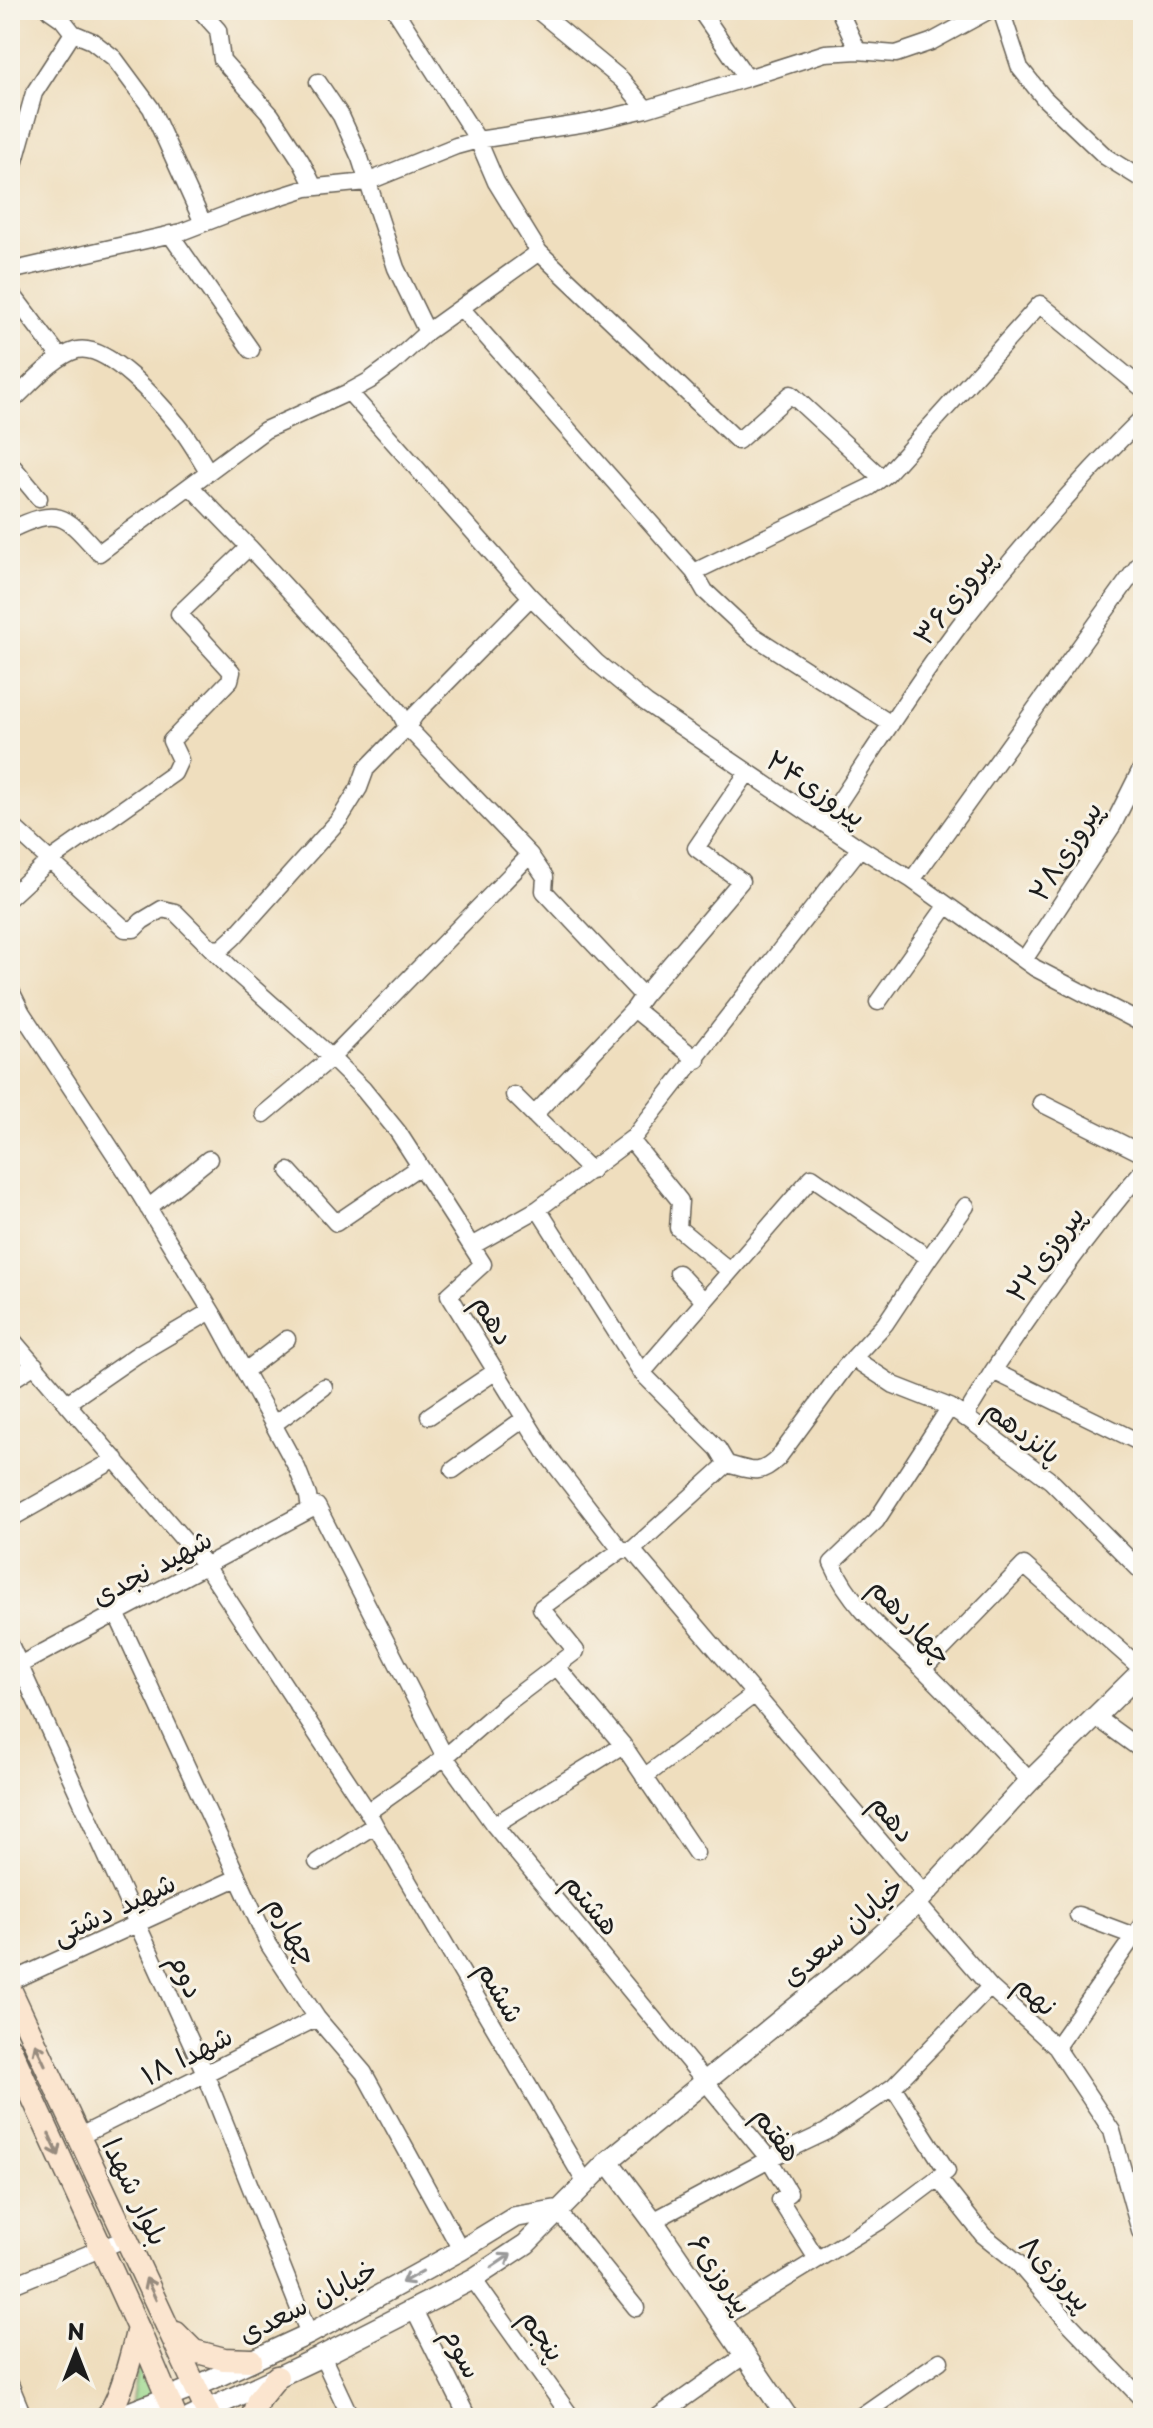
<svg xmlns="http://www.w3.org/2000/svg" width="1153" height="2428" viewBox="0 0 1153 2428" font-family="'Playpen Sans','Playpen Sans Arabic',sans-serif">
  <style>
    .green { fill: #9bd88d; stroke: #5c7a54; stroke-width: 2 }
    .lines { fill: none; stroke-linecap: round; stroke-linejoin: round }
    .minor-casing { stroke: #666055; stroke-width: 19 }
    .tertiary-casing { stroke: #666055; stroke-width: 23 }
    .secondary-casing { stroke: #666055; stroke-width: 25 }
    .minor { stroke: #fff; stroke-width: 16 }
    .tertiary { stroke: #fff; stroke-width: 20 }
    .secondary { stroke: #fbe5cf; stroke-width: 22 }
    .oneway { stroke: #978b7e }
    .oneway2 { stroke: #999 }
    .labels { text-anchor: middle; dominant-baseline: central; stroke-width: 6; stroke-linejoin: round; paint-order: stroke }
    .street-label { font-size: 28px; fill: #1c1c1c; stroke: #f7f3e8 }
  </style>
  <rect width="100%" height="100%" fill="#f7f3e8"/>
  <filter id="ink" filterUnits="userSpaceOnUse"><feTurbulence type="fractalNoise" baseFrequency=".0125" numOctaves="2"/><feDisplacementMap in="SourceGraphic" scale="16" xChannelSelector="R" yChannelSelector="G"/><feConvolveMatrix kernelMatrix="1 2 1 2 8 2 1 2 1" color-interpolation-filters="sRGB"/></filter>
  <filter id="wash" filterUnits="userSpaceOnUse"><feTurbulence type="fractalNoise" baseFrequency=".006" numOctaves="4" result="noise"/><feDisplacementMap in="SourceGraphic" scale="32" xChannelSelector="R" yChannelSelector="G"/><feGaussianBlur stdDeviation="1.8" result="paint"/><feColorMatrix in="noise" values="0 0 0 0 0 0 0 0 0 0 0 0 0 0 0 0 0 1.4 0 .05"/><feComposite in="paint" operator="in"/></filter>
  <g filter="url(#wash)">
    <rect width="100%" height="100%" fill="#efdebe"/>
    <path class="green" d="M 138,2364 L 158,2402 L 130,2411 Z"/>
  </g>
  <g filter="url(#ink)">
    <g class="lines">
      <g class="minor-casing">
        <path id="minor" d="M 49,10 L 62,19 L 73,33 L 92,41 L 114,58 L 151,108 L 203,223
          M 200,10 L 218,30 L 222,60 L 271,115 L 301,161 L 314,187
          M 395,10 L 478,140 L 496,182 L 539,252 L 738,441 L 791,394 L 882,478
          M 537,10 L 622,80 L 646,109
          M 700,10 L 747,78 L 825,53 L 858,51 L 896,54 L 931,42 L 990,10
          M 839,10 L 858,51
          M 1001,10 L 1020,68 L 1044,98 L 1106,157 L 1143,180
          M 318,82 L 341,116 L 360,158 L 396,268 L 427,332
          M 10,179 L 34,93 L 73,33
          M 170,234 L 251,350
          M 10,271 L 181,232 L 238,210 L 307,188 L 367,182 L 456,146 L 478,140 L 586,123 L 646,109 L 747,78
          M 10,291 L 60,357
          M 461,308 L 694,572 L 870,487 L 887,474 L 1040,304 L 1143,389
          M 349,392 L 531,597 L 596,662 L 646,703 L 860,848 L 912,880 L 1035,968 L 1143,1024
          M 10,403 C 28,387 54,356 77,350 C 108,343 160,403 177,424 C 189,438 198,455 208,471
          M 10,463 L 39,498
          M 191,487 L 249,547 L 386,696 L 400,713 L 407,727 L 530,855 L 545,877 L 544,891 L 643,996 L 634,1009 L 697,1060
          M 10,530 C 60,506 65,515 99,553 L 265,430 L 349,392 L 369,381 L 392,364 L 427,332 L 539,252
          M 694,572 L 705,591 L 752,635 L 891,724
          M 825,823 C 870,756 913,687 962,622 C 1018,550 1078,481 1143,417
          M 10,824 L 125,929 L 134,929 L 142,921 L 162,909 L 175,912 L 232,969 L 321,1048 L 363,1089 L 398,1132 L 483,1264 L 449,1295 L 546,1453 L 621,1550 L 632,1550 L 925,1894
          M 912,880 L 1143,559
          M 10,897 L 49,861 L 174,773 L 180,760 L 171,741 L 230,680 L 232,672 L 179,614 L 249,547
          M 212,949 L 222,948 L 234,937 L 339,820 L 359,788 L 366,769 L 407,727 L 415,715 L 531,597
          M 1024,960 L 1113,825 L 1143,765
          M 10,989 L 22,1013 L 127,1173 L 216,1319 L 297,1468 L 308,1496 L 310,1510
          M 643,996 L 741,881 L 696,848 L 748,772
          M 878,1002 L 947,905
          M 10,1025 L 22,1013
          M 514,1095 L 591,1171
          M 1041,1103 L 1143,1154
          M 264,1114 L 331,1058 L 530,855
          M 534,1115 L 634,1009
          M 631,1140 L 680,1201 L 678,1228 L 730,1271
          M 289,1171 L 336,1223 L 420,1166
          M 148,1208 L 209,1159
          M 538,1209 L 634,1137 L 860,848
          M 472,1246 L 538,1209 L 642,1373 L 812,1177 L 929,1258 L 885,1324 L 845,1367 L 778,1458 C 759,1477 751,1470 727,1464 L 632,1550
          M 929,1258 L 966,1206
          M 678,1273 L 704,1301
          M 10,1337 L 206,1566 L 368,1812 L 375,1825 L 317,1862
          M 853,1358 L 894,1385 L 950,1407 L 971,1421 L 1051,1481 L 1143,1573
          M 245,1371 L 287,1339
          M 993,1371 C 1040,1300 1088,1234 1143,1170
          M 642,1373 L 718,1449 L 727,1464
          M 10,1381 L 35,1365
          M 67,1403 L 138,1354 L 211,1311
          M 950,1407 L 876,1521 L 832,1563 C 851,1607 890,1637 923,1669 C 960,1705 995,1744 1030,1781
          M 429,1416 L 496,1371
          M 964,1418 L 993,1371 L 1143,1444
          M 274,1424 L 324,1387
          M 453,1470 L 525,1418
          M 10,1519 L 116,1459
          M 117,1615 L 269,1945 L 317,2018 L 364,2073 L 461,2250
          M 10,1644 L 205,2073 L 309,2334
          M 556,1666 L 623,1745
          M 923,1669 L 1024,1565 L 1143,1670
          M 10,1670 L 317,1506 L 445,1757 L 494,1825 L 769,2159 L 789,2193 L 780,2200 L 817,2259
          M 1096,1717 L 1143,1751
          M 644,1777 L 755,1694
          M 368,1812 L 445,1757 L 506,1704 L 576,1651 L 541,1608 L 621,1550
          M 375,1825 L 585,2182
          M 494,1825 L 623,1745 L 696,1853
          M 917,1903 L 990,1987 L 1056,2047 L 1112,2131 L 1140,2231 L 1143,2235
          M 1078,1915 L 1134,1936 L 1143,1923
          M 10,1982 L 237,1878
          M 1056,2047 L 1134,1936
          M 78,2137 L 317,2018
          M 938,2178 L 983,2235 L 1017,2262 L 1069,2323 L 1143,2400
          M 557,2210 L 636,2308
          M 653,2221 L 769,2159 L 826,2132 L 893,2087 L 990,1987
          M 473,2279 L 572,2418
          M 10,2286 L 127,2238
          M 414,2310 L 468,2418
          M 720,2319 L 882,2220 L 947,2171 L 893,2087
          M 322,2356 L 351,2418
          M 10,2384 L 24,2418
          M 656,2418 L 745,2355
          M 858,2418 L 940,2361"/>
      </g>
      <g class="tertiary-casing">
        <path id="tertiary" d="M 608,2161 L 653,2221 L 788,2418
          M 115,2418 L 195,2387 L 309,2334 L 461,2250 L 515,2217 L 557,2210
          M 190,2418 L 322,2356 L 473,2279 L 526,2244 L 608,2161 L 860,1955 L 917,1903 L 1030,1781 L 1143,1670"/>
      </g>
      <g class="secondary-casing">
        <path id="secondary" d="M 10,1989 L 210,2418
          M 10,2048 L 138,2328 L 176,2418
          M 176,2333 L 194,2351 L 224,2359 L 251,2360
          M 105,2418 C 121,2403 132,2351 138,2328
          M 252,2418 L 258,2400 L 277,2377"/>
      </g>
      <use href="#minor" class="minor"/>
      <use href="#tertiary" class="tertiary"/>
      <use href="#secondary" class="secondary"/>
    </g>
    <defs><path id="oneway-shaft" d="M-6 0H5M1.5-3L5.5 0L1.5 3" fill="none" stroke-width="1.6" stroke-linecap="round" stroke-linejoin="round" transform="scale(2)"/></defs>
    <g class="oneway">
      <use href="#oneway-shaft" transform="translate(40 2054) rotate(-115)"/>
      <use href="#oneway-shaft" transform="translate(54 2145) rotate(65)"/>
      <use href="#oneway-shaft" transform="translate(151 2289) rotate(-115)"/>
    </g>
    <g class="oneway2">
      <use href="#oneway-shaft" transform="translate(501 2261) rotate(-34)"/>
      <use href="#oneway-shaft" transform="translate(412 2277) rotate(151)"/>
    </g>
  </g>
  <g class="labels">
    <g class="street-label">
      <text transform="translate(953 596) rotate(-52)">پیروزی۳۶</text>
      <text transform="translate(817 787) rotate(34)">پیروزی۲۴</text>
      <text transform="translate(1064 850) rotate(-58)">پیروزی۲۸</text>
      <text transform="translate(1044 1253) rotate(-54)">پیروزی۲۲</text>
      <text transform="translate(495 1319) rotate(59)">دهم</text>
      <text transform="translate(1024 1430) rotate(37)">پانزدهم</text>
      <text transform="translate(151 1566) rotate(-28)">شهید نجدی</text>
      <text transform="translate(912 1620) rotate(47)">چهاردهم</text>
      <text transform="translate(894 1817) rotate(50)">دهم</text>
      <text transform="translate(593 1903) rotate(50)">هشتم</text>
      <text transform="translate(113 1907) rotate(-25)">شهید دشتی</text>
      <text transform="translate(294 1930) rotate(60)">چهارم</text>
      <text transform="translate(841 1930) rotate(-41)">خیابان سعدی</text>
      <text transform="translate(188 1975) rotate(65)">دوم</text>
      <text transform="translate(502 1991) rotate(60)">ششم</text>
      <text transform="translate(1037 1994) rotate(42)">نهم</text>
      <text transform="translate(186 2054) rotate(-27)">شهدا ۱۸</text>
      <text transform="translate(779 2133) rotate(54)">هفتم</text>
      <text transform="translate(137 2191) rotate(64)">بلوار شهدا</text>
      <text transform="translate(1057 2272) rotate(47)">پیروزی۸</text>
      <text transform="translate(722 2273) rotate(55)">پیروزی۶</text>
      <text transform="translate(307 2300) rotate(-27)">خیابان سعدی</text>
      <text transform="translate(544 2334) rotate(55)">پنجم</text>
      <text transform="translate(464 2352) rotate(63)">سوم</text>
    </g>
  </g>
  <rect width="1153" height="2428" fill="none" stroke="#f7f3e8" stroke-width="40"/>
  <g transform="translate(76 2352)" stroke="#f7f3e8" stroke-width="6" paint-order="stroke">
  <path d="M0-6L14 30L0 20L-14 30Z" fill="#1c1c1c"/>
  <text y="-12" font-size="22" font-weight="bold" text-anchor="middle" fill="#1c1c1c">N</text>
  </g>
</svg>
